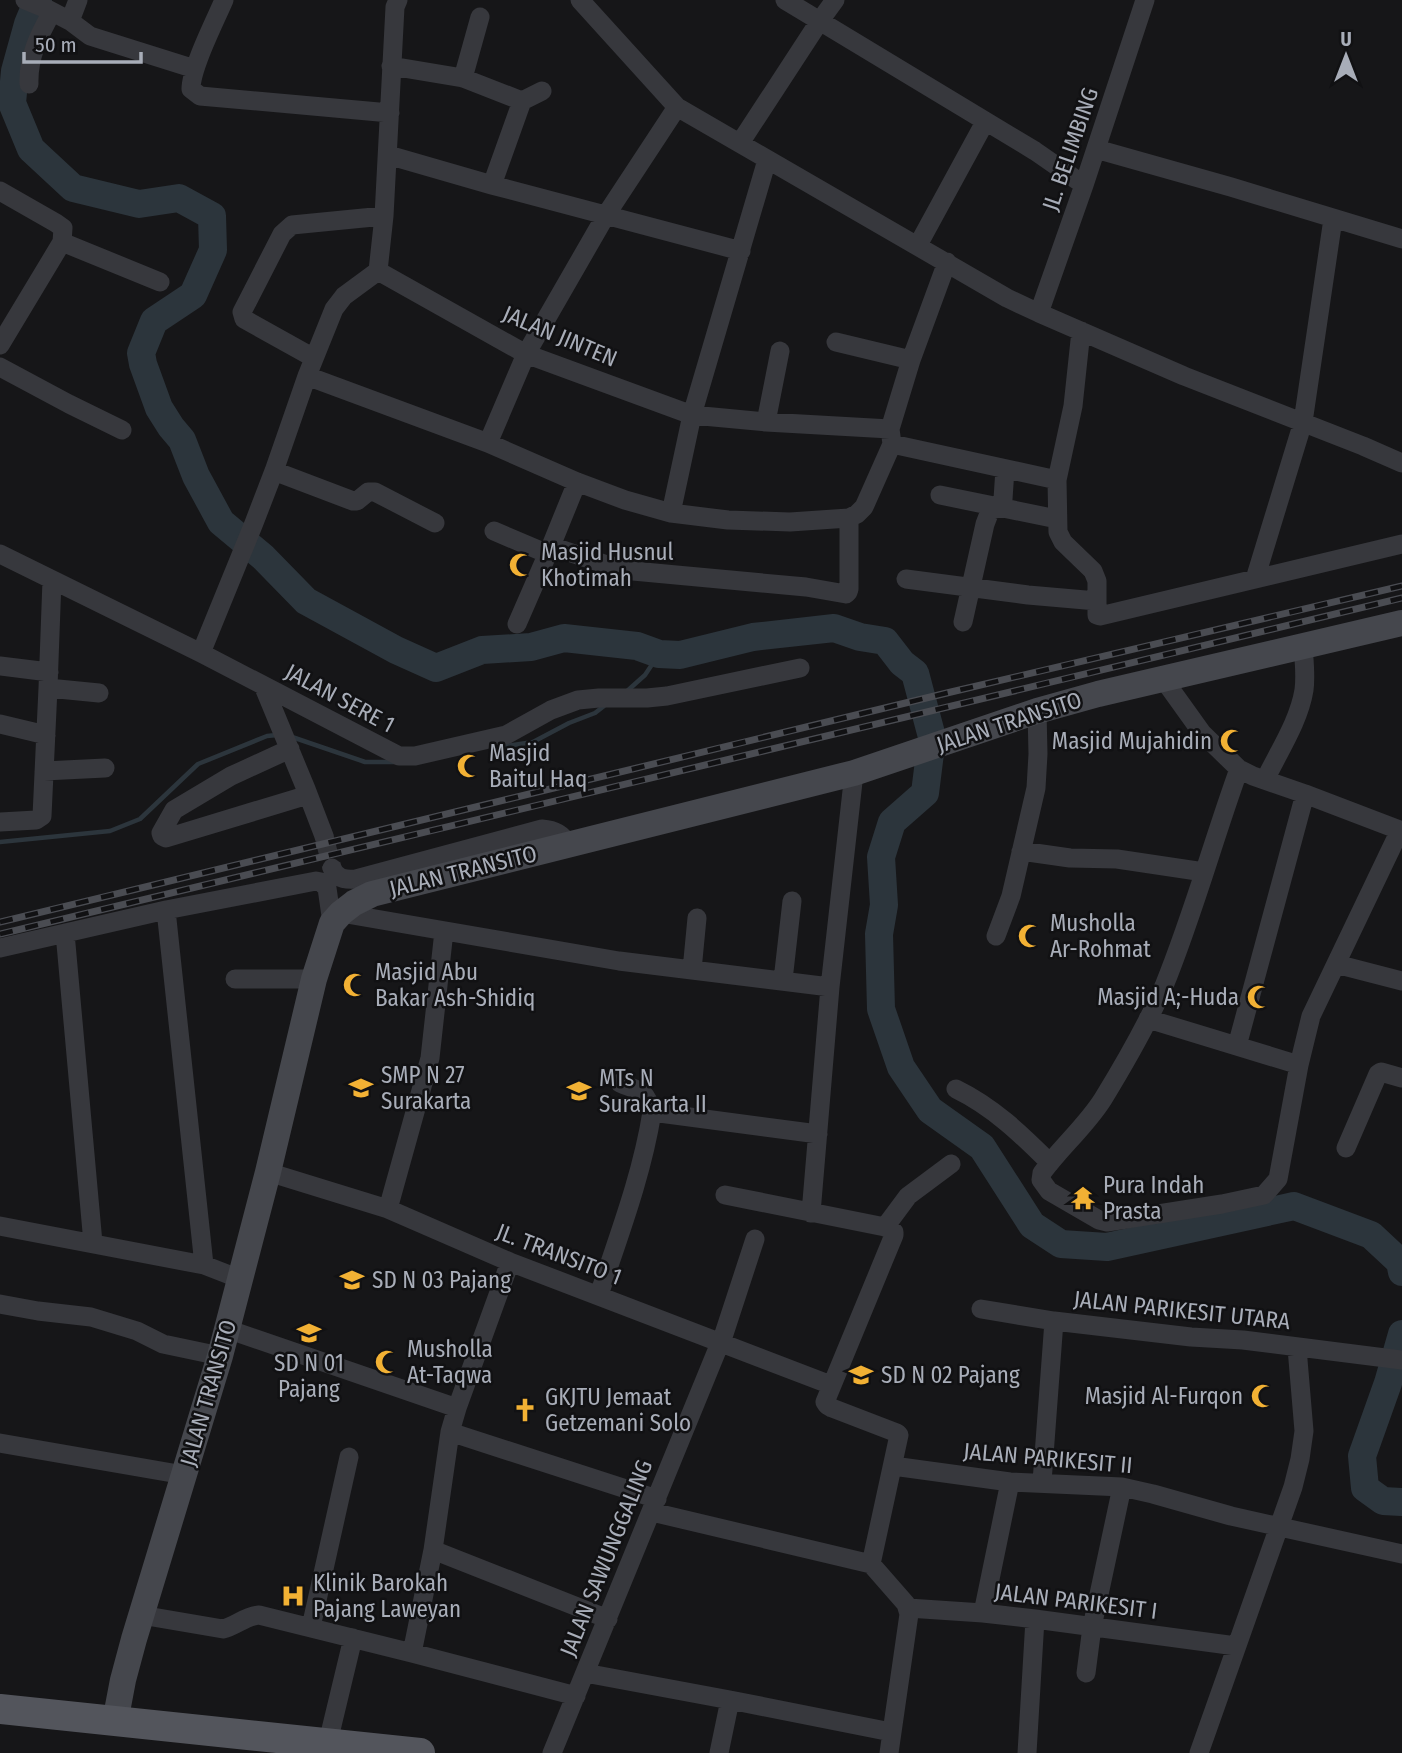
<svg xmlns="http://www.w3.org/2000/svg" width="1402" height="1753" viewBox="0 0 1402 1753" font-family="'Fira Sans Condensed',sans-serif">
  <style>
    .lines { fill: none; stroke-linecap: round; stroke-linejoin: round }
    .stream { stroke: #2c353c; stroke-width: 4.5 }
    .river { stroke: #2c353c; stroke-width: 28 }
    .street-tunnel { stroke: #333438; stroke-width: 19; stroke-dasharray: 19 10; stroke-linecap: butt }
    .street { stroke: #37383d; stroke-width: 19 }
    .secondary { stroke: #45474d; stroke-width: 26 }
    .primary { stroke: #53555c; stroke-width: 30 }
    .rail-casing { stroke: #4a4c52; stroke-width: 7 }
    .rail { stroke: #111113; stroke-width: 4.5; stroke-dasharray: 13; stroke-linecap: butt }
    .labels { text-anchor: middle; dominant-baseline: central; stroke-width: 5; stroke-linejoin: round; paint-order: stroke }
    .street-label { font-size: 23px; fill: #a8adb8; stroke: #111113 }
    .poi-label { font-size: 23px; fill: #a8adb8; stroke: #111113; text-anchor: start }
  </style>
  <rect width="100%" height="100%" fill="#161618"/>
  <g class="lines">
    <path class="stream" d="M 626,692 L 645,675 L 659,654
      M 292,737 L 365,762 L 394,762
      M 493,748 L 533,742 L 569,723 L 595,713 L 604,706
      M 0,842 L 110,831 L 140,819 L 198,764 L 267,736 L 277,735"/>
    <path class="river" d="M 38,0 L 28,24 L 15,71 L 12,103 L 31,149 L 73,188 L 139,204 L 179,198 L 212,216 L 213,250 L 193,295 L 154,321 L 141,353 L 143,364 L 159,408 L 171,427 L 182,440 L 196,476 L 221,522 L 263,557 L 306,601 L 396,650 L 436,668 L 482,650 L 531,647 L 564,638 L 637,646 L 659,654 L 680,655 L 753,637 L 834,628 L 860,637 L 885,641 L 902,663 L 915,673 L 932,737 L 925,793 L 892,822 L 881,857 L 884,905 L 879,934 L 881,1009 L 901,1067 L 930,1110 L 982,1147 L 1032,1225 L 1061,1244 L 1107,1247 L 1294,1206 L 1371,1235 L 1400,1262 L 1402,1272
      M 1402,1334 L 1388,1383 L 1362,1456 L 1365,1488 L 1383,1501 L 1402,1502"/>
    <path class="street-tunnel" d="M 324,836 L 332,868"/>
    <path class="street" d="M 25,0 L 47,9 L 70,21 L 78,0
      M 224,0 C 215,21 191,68 191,89 L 200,96 L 390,113
      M 580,0 L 677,107 L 1007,298 L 1039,313 L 1184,376 L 1363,446 L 1402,463
      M 785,0 L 1035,151 L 1084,185
      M 70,21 L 90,36 L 195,69
      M 391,66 L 463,78 L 522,101 L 542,91
      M 463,78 L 480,17
      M 29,84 C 28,57 39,35 52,12
      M 740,143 L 819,22 L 835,0
      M 1096,149 L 1231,187 L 1402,239
      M 388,155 L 492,185 L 741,251
      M 492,185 L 522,101
      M 0,191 L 56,223 L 63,228 L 62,242 L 0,345
      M 62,242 L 160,282
      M 918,245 L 985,122
      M 378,271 L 526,354 L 692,415 L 766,422 L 890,429
      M 1039,313 L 1084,185 L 1145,0
      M 1081,331 L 1073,406 L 1057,480 L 1058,532 L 1063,542 L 1093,571 L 1097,581 L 1097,615 L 1100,616 L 1402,544
      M 836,342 L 911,360
      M 314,358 L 244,319 L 242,312 L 282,234 L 292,225 L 384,216
      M 0,367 L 69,404 L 122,430
      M 307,376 L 488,443 L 577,482 L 625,500 L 671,513 L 728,520 L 790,522 L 849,518 L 857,514 L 864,507 L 892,444 L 890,429 L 911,360 L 947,262
      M 766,422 L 780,351
      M 488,443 L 526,354 L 606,215 L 677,107
      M 892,444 L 1057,480
      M 274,471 L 353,501 L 357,501 L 368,492 L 375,492 L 435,523
      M 940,495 L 1057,519
      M 671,513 L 692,415 L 767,160
      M 494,531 L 548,554
      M 551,546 L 604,564 L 633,571 L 806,587 L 846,594 L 848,592 L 849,589 L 849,518
      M 0,554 L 201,653 L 399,756 L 415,756 L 506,735 L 551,710 L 578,700 L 599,698 L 647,698 L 667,696 L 800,668
      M 906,579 L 1028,595 L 1097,601
      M 1255,579 L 1303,422 L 1333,219
      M 52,580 L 48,688 L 99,693
      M 963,622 L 985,524 L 990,511 L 1000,507 L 1003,499 L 1005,469
      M 517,624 L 551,546 L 577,482
      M 201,653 L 254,523 L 274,471 L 307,376 L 334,309 L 344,296 L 378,271 L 384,216 L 395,7 L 398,0
      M 0,666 L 49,672
      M 1164,680 L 1202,733 L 1239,769 L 1253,776 L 1305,794 L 1402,831
      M 263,685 L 306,789 L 324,836
      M 0,724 L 46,735
      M 290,749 L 231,776 L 174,810 L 161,833 L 162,836 L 166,838 L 176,835 L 308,795
      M 1239,769 C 1213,841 1193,915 1164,986 C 1147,1025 1125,1063 1103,1099 C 1086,1126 1061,1147 1042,1173 L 1041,1180 L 1049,1191 L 1099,1220 L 1107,1222 L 1222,1204 L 1264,1195 L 1278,1179 L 1299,1065 L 1311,1016 L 1400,830
      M 44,771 L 105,768
      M 1265,780 C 1279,751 1299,721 1304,690 C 1306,675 1304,660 1303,646
      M 0,822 L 36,820 L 42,816 L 48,688
      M 1021,851 L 1070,858 L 1117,859 L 1204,872
      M 332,868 C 336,879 346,880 356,879 L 542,829 C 555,830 562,834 569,845
      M 166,910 L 204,1265
      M 341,913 L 619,961 L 830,987
      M 65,933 L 93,1243
      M 996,936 L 1011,896 L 1036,788 L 1038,754 L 1037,711
      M 0,948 L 166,910 L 316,881 L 321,882 L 327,888 L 332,923
      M 1336,964 L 1402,981
      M 692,970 L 697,918
      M 235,979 L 314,979
      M 783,980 L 792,901
      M 1148,1019 L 1299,1065
      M 1237,1046 L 1305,794
      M 620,1083 C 641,1092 645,1089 652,1112
      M 956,1089 C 993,1107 1021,1134 1050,1163
      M 1346,1148 L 1378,1074 L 1381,1072 L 1402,1078
      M 268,1172 L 388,1209 L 510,1262 L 831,1385
      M 725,1195 L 885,1227 L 894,1232 L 894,1235 L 825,1402 L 827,1405 L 832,1408 L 897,1433 L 899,1435 L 871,1564 L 906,1604 L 909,1614 L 889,1753
      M 388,1209 L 430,1058 L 444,931
      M 811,1213 L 830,987 L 854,773
      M 0,1226 L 204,1265 L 240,1279
      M 885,1227 L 908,1196 L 951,1164
      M 599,1295 C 619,1235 642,1175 652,1112 L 818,1134
      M 0,1304 L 38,1311 L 91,1317 L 137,1331 L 163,1344 L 220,1356
      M 981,1309 L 1054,1321 L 1191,1337 L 1243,1340 L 1402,1360
      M 227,1329 L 457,1408
      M 721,1343 L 755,1239
      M 450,1432 L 657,1499
      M 0,1443 L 184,1475
      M 893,1466 L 1010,1482 L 1122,1487 L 1153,1494 L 1231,1516 L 1402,1554
      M 1042,1482 L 1054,1321
      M 652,1512 L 871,1564
      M 433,1550 L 608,1619
      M 908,1608 L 983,1613 L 1035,1619 L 1236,1646
      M 983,1613 L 1010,1482
      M 141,1615 L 223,1629 C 236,1626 245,1616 259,1615 L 412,1653 L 576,1696
      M 311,1627 L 349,1457
      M 412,1653 L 433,1550 L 450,1432 L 457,1408 L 510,1262
      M 585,1673 L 730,1700 L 891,1732
      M 1086,1673 L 1092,1627 L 1122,1487
      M 328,1742 L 353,1638
      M 552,1753 L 720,1343
      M 719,1753 L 730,1700
      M 1027,1753 L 1035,1619
      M 1199,1753 L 1293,1487 L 1300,1459 L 1304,1431 L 1297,1348"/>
    <path class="secondary" d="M 115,1722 L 123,1680 L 134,1639 L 220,1356 L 268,1172 L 314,979 L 332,923 L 341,913 L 354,903 L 372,894 L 854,773 L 1037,711 L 1098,694 L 1402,623"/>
    <path class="primary" d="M 0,1709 C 140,1725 280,1737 420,1753"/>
    <g class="rail-casing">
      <path id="rail" d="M 0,922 L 951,692 L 1402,586
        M 0,934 L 1402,598"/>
    </g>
    <use href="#rail" class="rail"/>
  </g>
  <defs>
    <g id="mosque-bare" transform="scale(1.89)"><path d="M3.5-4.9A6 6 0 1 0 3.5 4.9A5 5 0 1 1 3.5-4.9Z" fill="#f2b134" stroke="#111113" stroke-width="2.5" paint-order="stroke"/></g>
    <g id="school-bare" transform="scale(1.89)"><path d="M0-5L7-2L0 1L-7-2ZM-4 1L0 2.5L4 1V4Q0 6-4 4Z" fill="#f2b134" stroke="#111113" stroke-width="2.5" paint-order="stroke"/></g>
    <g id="temple-bare" transform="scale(1.89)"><path d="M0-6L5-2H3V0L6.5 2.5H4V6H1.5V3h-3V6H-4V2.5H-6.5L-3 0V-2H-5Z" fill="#f2b134" stroke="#111113" stroke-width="2.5" paint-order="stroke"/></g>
    <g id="church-bare" transform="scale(1.89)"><path d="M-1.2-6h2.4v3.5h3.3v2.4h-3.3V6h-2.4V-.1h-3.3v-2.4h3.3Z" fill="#f2b134" stroke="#111113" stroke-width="2.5" paint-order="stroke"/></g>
    <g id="hospital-bare" transform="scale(1.89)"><path d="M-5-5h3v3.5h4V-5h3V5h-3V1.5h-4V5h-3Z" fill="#f2b134" stroke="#111113" stroke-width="2.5" paint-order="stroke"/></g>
  </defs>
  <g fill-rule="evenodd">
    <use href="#mosque-bare" x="521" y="565"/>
    <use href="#mosque-bare" x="1232" y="741"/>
    <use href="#mosque-bare" x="469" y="766"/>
    <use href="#mosque-bare" x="1030" y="936"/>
    <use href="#mosque-bare" x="355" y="985"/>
    <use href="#mosque-bare" x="1259" y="997"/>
    <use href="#school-bare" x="361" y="1088"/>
    <use href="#school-bare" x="579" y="1091"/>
    <use href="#temple-bare" x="1083" y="1198"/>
    <use href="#school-bare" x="352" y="1280"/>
    <use href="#school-bare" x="309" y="1333"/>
    <use href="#mosque-bare" x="387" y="1362"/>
    <use href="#school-bare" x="861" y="1375"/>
    <use href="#mosque-bare" x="1263" y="1396"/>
    <use href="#church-bare" x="525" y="1410"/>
    <use href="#hospital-bare" x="293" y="1596"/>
  </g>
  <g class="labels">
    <g class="street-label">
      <text transform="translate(1070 149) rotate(-71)">JL. BELIMBING</text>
      <text transform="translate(560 336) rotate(23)">JALAN JINTEN</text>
      <text transform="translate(340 698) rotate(28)">JALAN SERE 1</text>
      <text transform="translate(1009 722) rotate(-18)">JALAN TRANSITO</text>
      <text transform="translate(463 871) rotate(-14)">JALAN TRANSITO</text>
      <text transform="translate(559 1254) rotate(21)">JL. TRANSITO 1</text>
      <text transform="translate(1182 1310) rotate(6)">JALAN PARIKESIT UTARA</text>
      <text transform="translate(208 1393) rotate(-74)">JALAN TRANSITO</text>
      <text transform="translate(1048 1458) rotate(5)">JALAN PARIKESIT II</text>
      <text transform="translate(606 1558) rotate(-68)">JALAN SAWUNGGALING</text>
      <text transform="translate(1076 1601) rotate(7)">JALAN PARIKESIT I</text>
    </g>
    <g class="poi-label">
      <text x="541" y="552">Masjid Husnul<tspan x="541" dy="26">Khotimah</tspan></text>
      <text x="1212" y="741" text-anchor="end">Masjid Mujahidin</text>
      <text x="489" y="753">Masjid<tspan x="489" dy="26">Baitul Haq</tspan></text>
      <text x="1050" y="923">Musholla<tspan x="1050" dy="26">Ar-Rohmat</tspan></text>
      <text x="375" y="972">Masjid Abu<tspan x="375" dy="26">Bakar Ash-Shidiq</tspan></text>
      <text x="1239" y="997" text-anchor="end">Masjid A;-Huda</text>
      <text x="381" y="1075">SMP N 27<tspan x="381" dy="26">Surakarta</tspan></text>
      <text x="599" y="1078">MTs N<tspan x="599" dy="26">Surakarta II</tspan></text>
      <text x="1103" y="1185">Pura Indah<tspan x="1103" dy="26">Prasta</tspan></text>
      <text x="372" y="1280">SD N 03 Pajang</text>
      <text x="407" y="1349">Musholla<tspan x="407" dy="26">At-Taqwa</tspan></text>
      <text x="309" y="1363" text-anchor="middle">SD N 01<tspan x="309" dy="26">Pajang</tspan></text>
      <text x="881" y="1375">SD N 02 Pajang</text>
      <text x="1243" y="1396" text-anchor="end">Masjid Al-Furqon</text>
      <text x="545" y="1397">GKJTU Jemaat<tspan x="545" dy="26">Getzemani Solo</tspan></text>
      <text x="313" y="1583">Klinik Barokah<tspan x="313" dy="26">Pajang Laweyan</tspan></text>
    </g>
  </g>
  <g transform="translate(1346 56)" stroke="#111113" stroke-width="5" paint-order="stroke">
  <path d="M0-5L12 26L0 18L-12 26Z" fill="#a8adb8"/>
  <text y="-10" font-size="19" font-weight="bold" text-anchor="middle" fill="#a8adb8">U</text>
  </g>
  <path d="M24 52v10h117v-10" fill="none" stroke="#a8adb8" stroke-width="3.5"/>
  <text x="35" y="52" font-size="21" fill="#a8adb8" stroke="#111113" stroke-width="5" paint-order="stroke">50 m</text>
</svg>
